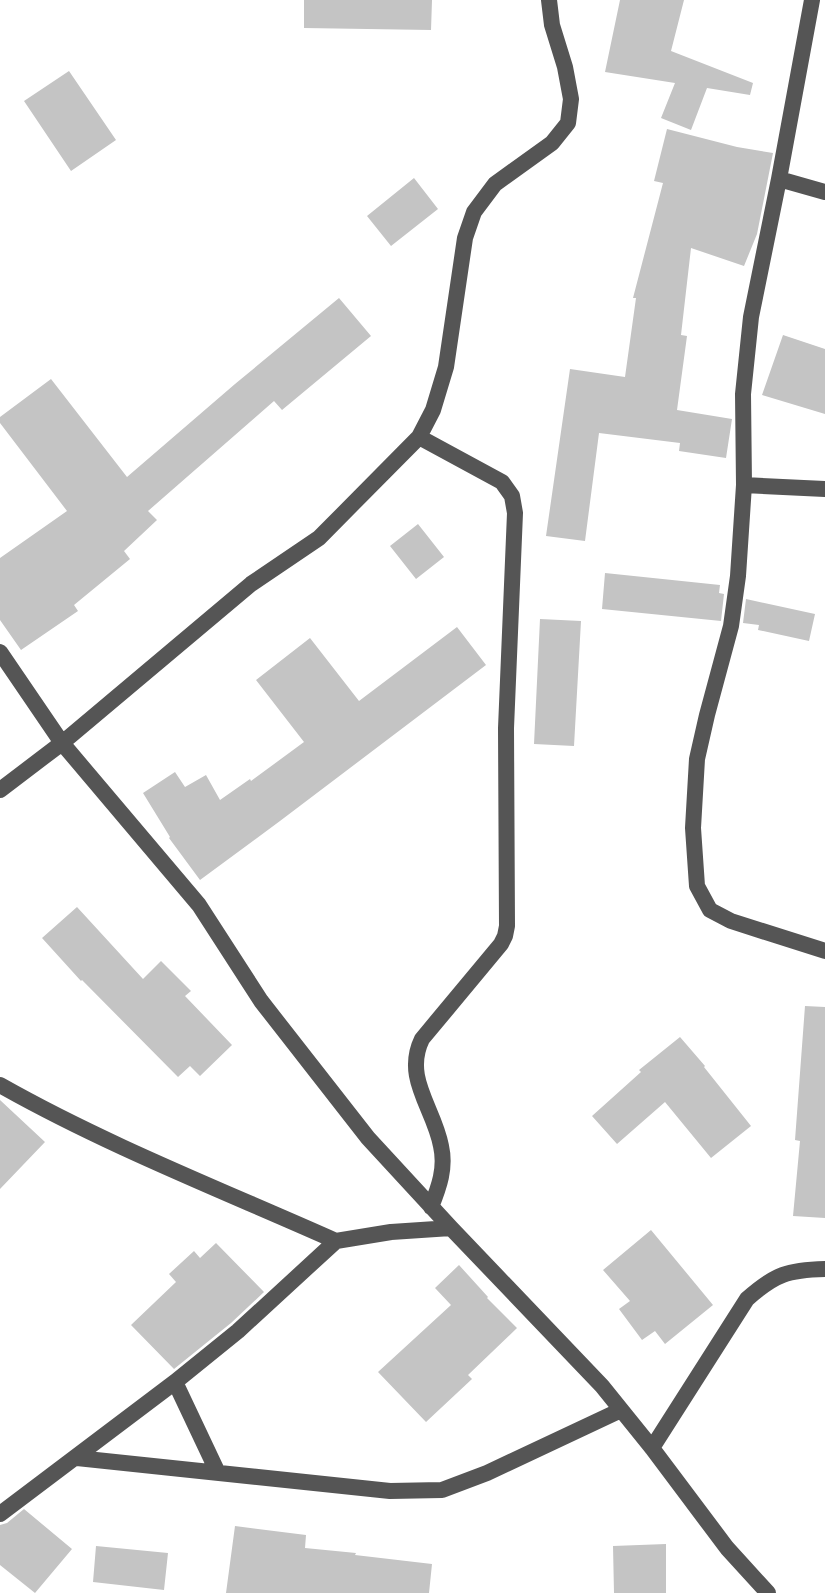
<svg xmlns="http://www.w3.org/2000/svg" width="825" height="1593" viewBox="0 0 825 1593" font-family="Helvetica,sans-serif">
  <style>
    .building { fill: #c4c4c4 }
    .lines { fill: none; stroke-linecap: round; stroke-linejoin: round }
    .street { stroke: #555; stroke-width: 16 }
  </style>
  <rect width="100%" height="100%" fill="#fff"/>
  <path class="building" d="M 304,0 L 432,0 L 431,30 L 304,28 Z
    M 620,0 L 684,0 L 671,51 L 753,83 L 750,95 L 707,88 L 691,130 L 661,118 L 675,83 L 605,72 Z
    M 69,71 L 116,140 L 71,171 L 24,101 Z
    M 667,129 L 737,147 L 773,153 L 757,234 L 744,266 L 691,248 L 681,335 L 687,336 L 677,410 L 732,419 L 726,458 L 679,451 L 680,443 L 599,433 L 585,541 L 546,536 L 570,369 L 625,377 L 636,298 L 633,298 L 663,183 L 654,181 Z
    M 414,178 L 438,209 L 391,246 L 367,216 Z
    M 339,298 L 371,336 L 282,410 L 274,401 L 148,511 L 157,520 L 124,551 L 130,559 L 74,605 L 78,611 L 21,650 L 0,620 L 0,558 L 67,511 L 0,423 L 0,417 L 51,379 L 127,477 L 235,384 Z
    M 783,335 L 825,349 L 825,414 L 762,395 Z
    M 418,524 L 444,557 L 416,579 L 390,546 Z
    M 605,573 L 720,585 L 719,593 L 724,594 L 721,621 L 602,609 Z
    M 746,599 L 815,614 L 809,641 L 758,630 L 759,625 L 743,623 Z
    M 540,619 L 581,621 L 574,746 L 534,744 Z
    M 457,627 L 486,665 L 280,821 L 200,880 L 169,838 L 170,837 L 143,793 L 175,772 L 185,787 L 206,775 L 220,800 L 250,779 L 251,781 L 304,742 L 256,680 L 310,638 L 359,701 Z
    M 77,907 L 143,979 L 161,961 L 191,991 L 185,996 L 232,1045 L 200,1076 L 190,1066 L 178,1077 L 82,980 L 81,981 L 42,938 Z
    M 805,1006 L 825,1007 L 825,1218 L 793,1216 L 800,1141 L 795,1140 Z
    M 680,1037 L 705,1066 L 704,1067 L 751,1126 L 711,1158 L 665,1102 L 617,1144 L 592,1116 L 641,1072 L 639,1070 Z
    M 0,1100 L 45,1142 L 0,1189 Z
    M 651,1230 L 713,1305 L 665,1344 L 655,1331 L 642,1340 L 619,1309 L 630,1301 L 603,1270 Z
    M 216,1243 L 264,1292 L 231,1323 L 174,1369 L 131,1325 L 176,1282 L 169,1274 L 194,1251 L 200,1258 Z
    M 459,1265 L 488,1297 L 487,1298 L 517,1328 L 468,1375 L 472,1379 L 426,1422 L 378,1372 L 451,1305 L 435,1288 Z
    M 24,1509 L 72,1549 L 35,1593 L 0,1565 L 0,1525 L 7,1523 Z
    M 235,1526 L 306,1535 L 305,1548 L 356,1553 L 355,1555 L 432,1564 L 429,1593 L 226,1593 Z
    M 666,1544 L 666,1593 L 614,1593 L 613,1546 Z
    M 96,1546 L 168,1553 L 164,1590 L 93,1582 Z"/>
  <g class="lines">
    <path class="street" d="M 812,0 L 779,179 L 751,317 L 743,394 L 744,485 L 738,576 L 731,626 L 707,715 L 697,759 L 693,828 L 697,886 L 710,910 L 731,921 L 825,951
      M 779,179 L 825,192
      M 419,437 L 502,482 L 512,496 L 515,513 L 506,728 L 507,926 L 505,936 L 501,944 L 422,1039 C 403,1078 434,1108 441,1146 C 446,1168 439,1187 431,1207
      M 744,485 L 825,489
      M 0,652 L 62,743 L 199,905 L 261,1001 L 368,1138 L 451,1228 L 602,1386 L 652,1448 L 727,1548 L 768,1593
      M 0,790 L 62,743 L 251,584 L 319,538 L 419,437 L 433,410 L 446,367 L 465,238 L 474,212 L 495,184 L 552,143 L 568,123 L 571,99 L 565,67 L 552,25 L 549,0
      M 0,1085 C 108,1146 224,1191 336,1241
      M 175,1382 L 218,1473
      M 652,1448 L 747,1299 C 775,1274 788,1270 825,1269
      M 77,1458 L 390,1491 L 442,1490 L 487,1473 L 621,1410
      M 0,1514 L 175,1382 L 238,1331 L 336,1241 L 391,1232 L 451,1228"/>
  </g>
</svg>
